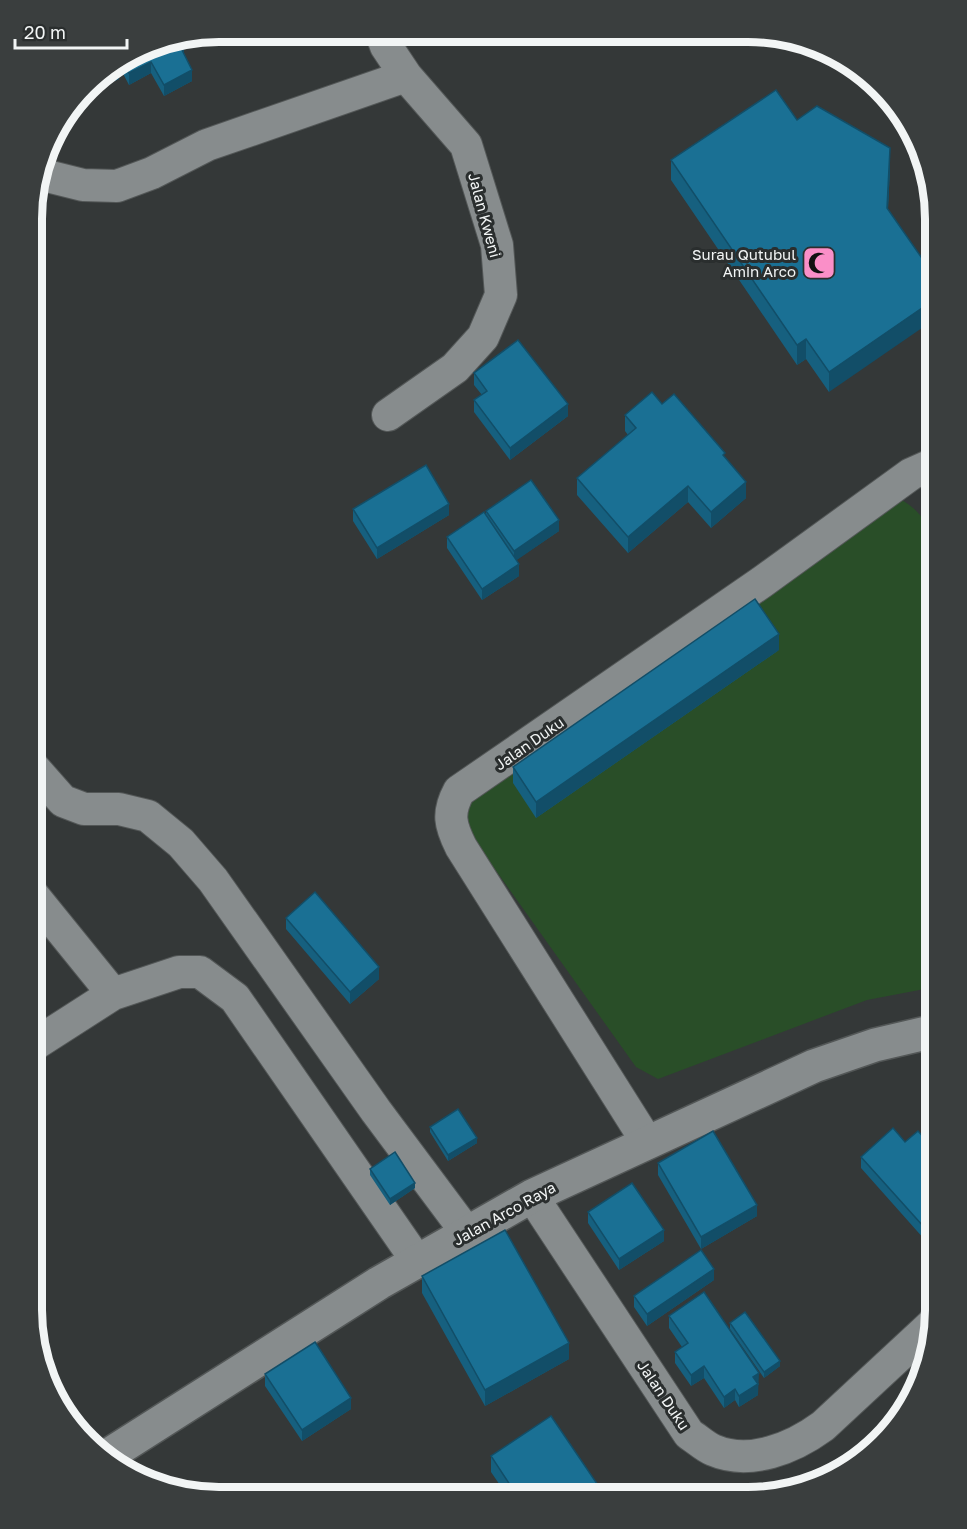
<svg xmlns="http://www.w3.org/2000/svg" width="967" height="1529" viewBox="0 0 967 1529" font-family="'Golos Text',sans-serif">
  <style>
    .green { fill: #294e28 }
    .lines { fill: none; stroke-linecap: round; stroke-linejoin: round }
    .minor-casing { stroke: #535757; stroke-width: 34 }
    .secondary-casing { stroke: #535757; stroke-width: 36 }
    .minor { stroke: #878c8d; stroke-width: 32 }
    .secondary { stroke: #878c8d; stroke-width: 33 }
    .wall { fill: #16607f }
    .shaded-wall { fill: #124e68 }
    .building { fill: #1a7094; stroke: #124e68; stroke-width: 1.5 }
    .labels { text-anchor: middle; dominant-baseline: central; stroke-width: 6; stroke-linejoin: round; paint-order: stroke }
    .street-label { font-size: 15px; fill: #f2f5f5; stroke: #2a2e2e }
    .poi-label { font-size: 15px; fill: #f2f5f5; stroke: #2a2e2e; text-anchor: end }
    .rim { fill: none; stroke: #f2f5f5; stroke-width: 8 }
  </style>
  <rect width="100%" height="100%" fill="#343838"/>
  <path class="green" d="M 868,485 C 903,498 923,507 935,544 L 935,987 L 867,1000 L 658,1079 L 636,1067 L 457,816 L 467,778 L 608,696 Z"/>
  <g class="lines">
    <g class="minor-casing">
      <path id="minor" d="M 381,32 L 386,46 L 406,76 L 466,145 L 497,245 L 501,295 L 483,337 L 455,368 L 388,415
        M 39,174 L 83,185 L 117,186 L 152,173 L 207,145 L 406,76
        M 32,766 L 63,801 L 84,809 L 119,809 L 148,816 L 181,843 L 213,880 L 376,1111 L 467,1233
        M 32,894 L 113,994
        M 32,1046 L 113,994 L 179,972 L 200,972 L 235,998 L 417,1261
        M 647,1142 L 461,847 C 450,825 447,813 459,791 L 762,582 L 911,474 L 929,466 L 935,467
        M 532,1196 L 689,1434 C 697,1439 704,1446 713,1450 C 750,1466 793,1448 823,1426 L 935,1322"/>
    </g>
    <g class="secondary-casing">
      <path id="secondary" d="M 104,1458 L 379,1283 L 532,1196 L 814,1066 L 875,1045 L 935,1031"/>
    </g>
    <use href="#minor" class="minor"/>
    <use href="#secondary" class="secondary"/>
  </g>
  <path class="wall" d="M 147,46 L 184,54 L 192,81 L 164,96 L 151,73 L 129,85 L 118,64 Z
    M 817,51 L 837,60 L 834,64 Z
    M 116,65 L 119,79 L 100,87 L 96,78 Z
    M 797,120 L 890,168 L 888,209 L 829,392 L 806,359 L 797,365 L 671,180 L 671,160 Z
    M 474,373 L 568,416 L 510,460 L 474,412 L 474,400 L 482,395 L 474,385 Z
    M 662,404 L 725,458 L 746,498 L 711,528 L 688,502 L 628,553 L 577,495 L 577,478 L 628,435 L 625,431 L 625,415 Z
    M 353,509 L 449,515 L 377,559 L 353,521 Z
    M 486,511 L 559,531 L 516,560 L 519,576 L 482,600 L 447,548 L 447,537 L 486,515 Z
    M 779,650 L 536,818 L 513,783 L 513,767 Z
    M 286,918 L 379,979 L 350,1004 L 286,929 Z
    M 430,1127 L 477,1143 L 448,1161 L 430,1132 Z
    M 905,1142 L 935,1150 L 933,1249 L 861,1168 L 861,1157 Z
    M 658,1163 L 757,1216 L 701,1249 L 658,1175 Z
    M 370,1169 L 415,1188 L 390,1205 L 370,1175 Z
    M 588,1212 L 664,1241 L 619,1270 L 588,1223 Z
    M 422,1276 L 569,1359 L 485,1406 L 422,1293 Z
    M 714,1280 L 647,1326 L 634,1307 L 634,1296 Z
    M 669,1316 L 759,1384 L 758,1385 L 758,1395 L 739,1407 L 735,1400 L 724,1408 L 704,1378 L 691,1386 L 675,1363 L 675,1352 L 682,1347 L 669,1328 Z
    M 730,1323 L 780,1366 L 764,1378 L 730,1329 Z
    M 265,1374 L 351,1409 L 302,1441 L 265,1386 Z
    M 491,1456 L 606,1497 L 508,1497 L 491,1472 Z"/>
  <path class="shaded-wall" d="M 184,45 L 184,56 L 180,46 Z
    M 151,62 L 151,73 L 129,85 L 129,73 Z
    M 192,70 L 192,81 L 164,96 L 164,85 Z
    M 119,73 L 119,79 L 100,87 L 100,81 Z
    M 890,148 L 890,168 L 887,228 L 887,208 Z
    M 935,299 L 935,319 L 829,392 L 829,372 Z
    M 806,339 L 806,359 L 797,365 L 797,345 Z
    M 568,404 L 568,416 L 510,460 L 510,448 Z
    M 746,482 L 746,498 L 711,528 L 711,512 Z
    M 688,486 L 688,502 L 628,553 L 628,537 Z
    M 449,504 L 449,515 L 377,559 L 377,548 Z
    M 559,520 L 559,531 L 514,562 L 514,551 Z
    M 519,564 L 519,576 L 482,600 L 482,589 Z
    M 779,634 L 779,650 L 536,818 L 536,802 Z
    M 379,967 L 379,979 L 350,1004 L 350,992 Z
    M 477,1138 L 477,1143 L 448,1161 L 448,1155 Z
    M 415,1183 L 415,1188 L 390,1205 L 390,1199 Z
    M 757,1205 L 757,1216 L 701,1249 L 701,1237 Z
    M 664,1230 L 664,1241 L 619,1270 L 619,1259 Z
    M 935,1236 L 935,1247 L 933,1249 L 933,1237 Z
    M 714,1269 L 714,1280 L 647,1326 L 647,1314 Z
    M 569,1343 L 569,1359 L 485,1406 L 485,1390 Z
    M 780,1361 L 780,1366 L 764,1378 L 764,1372 Z
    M 704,1366 L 704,1378 L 691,1386 L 691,1375 Z
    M 759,1373 L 758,1395 L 739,1407 L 739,1396 L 753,1377 Z
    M 735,1389 L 735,1400 L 724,1408 L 724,1397 Z
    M 351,1398 L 351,1409 L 302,1441 L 302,1430 Z"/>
  <path class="building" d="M 181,39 L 184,45 L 180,46 L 192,70 L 164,85 L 151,62 L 129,73 L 123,61 L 147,46 Z
    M 116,65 L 119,73 L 100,81 L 98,76 Z
    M 776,90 L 797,120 L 817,106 L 890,148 L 887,208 L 935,277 L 935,299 L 829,372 L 806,339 L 797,345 L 671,160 Z
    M 518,340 L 568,404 L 510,448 L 474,400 L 487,391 L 474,373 Z
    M 652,392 L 662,404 L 674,394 L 725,453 L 723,455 L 746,482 L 711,512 L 688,486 L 628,537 L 577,478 L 636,428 L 625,415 Z
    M 426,465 L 449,504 L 377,548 L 353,509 Z
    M 531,480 L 559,520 L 514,551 L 486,511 Z
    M 484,512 L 519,564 L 482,589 L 447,537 Z
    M 755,599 L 779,634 L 536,802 L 513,767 Z
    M 315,892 L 379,967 L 350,992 L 286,918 Z
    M 458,1109 L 477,1138 L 448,1155 L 430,1127 Z
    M 893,1128 L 905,1142 L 918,1131 L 935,1150 L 935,1236 L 933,1237 L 861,1157 Z
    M 713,1131 L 757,1205 L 701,1237 L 658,1163 Z
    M 395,1152 L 415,1183 L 390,1199 L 370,1169 Z
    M 632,1183 L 664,1230 L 619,1259 L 588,1212 Z
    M 505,1230 L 569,1343 L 485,1390 L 422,1276 Z
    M 701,1250 L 714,1269 L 647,1314 L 634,1296 Z
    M 704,1292 L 759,1373 L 753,1377 L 758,1384 L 739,1396 L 735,1389 L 724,1397 L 704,1366 L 691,1375 L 675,1352 L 688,1343 L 669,1316 Z
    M 745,1312 L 780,1361 L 764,1372 L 730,1323 Z
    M 315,1342 L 351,1398 L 302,1430 L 265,1374 Z
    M 551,1416 L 606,1497 L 518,1497 L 491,1456 Z"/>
  <defs>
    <g id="mosque-square" transform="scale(1.725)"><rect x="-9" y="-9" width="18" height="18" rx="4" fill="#fa8fc8" stroke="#2a2e2e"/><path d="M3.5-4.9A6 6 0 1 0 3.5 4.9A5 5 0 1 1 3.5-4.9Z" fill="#111"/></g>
  </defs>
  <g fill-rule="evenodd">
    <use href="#mosque-square" x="819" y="263"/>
  </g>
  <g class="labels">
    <g class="street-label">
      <text transform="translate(485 215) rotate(75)">Jalan Kweni</text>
      <text transform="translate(529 743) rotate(-35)">Jalan Duku</text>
      <text transform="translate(504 1213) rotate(-29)">Jalan Arco Raya</text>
      <text transform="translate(664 1395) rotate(56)">Jalan Duku</text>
    </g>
    <g class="poi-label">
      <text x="796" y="254">Surau Qutubul<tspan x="796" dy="17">Amin Arco</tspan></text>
    </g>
  </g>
  <path d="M0 0H967V1529H0ZM219 42H748A177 177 0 0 1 925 219V1310A177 177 0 0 1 748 1487H219A177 177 0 0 1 42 1310V219A177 177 0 0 1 219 42Z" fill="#3a3e3e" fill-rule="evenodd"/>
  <path class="rim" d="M219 42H748A177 177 0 0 1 925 219V1310A177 177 0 0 1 748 1487H219A177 177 0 0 1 42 1310V219A177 177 0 0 1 219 42Z"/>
  <path d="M15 39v9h112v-9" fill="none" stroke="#f2f5f5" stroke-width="3"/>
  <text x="24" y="39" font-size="18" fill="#f2f5f5" stroke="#2a2e2e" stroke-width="4.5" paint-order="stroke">20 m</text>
</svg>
